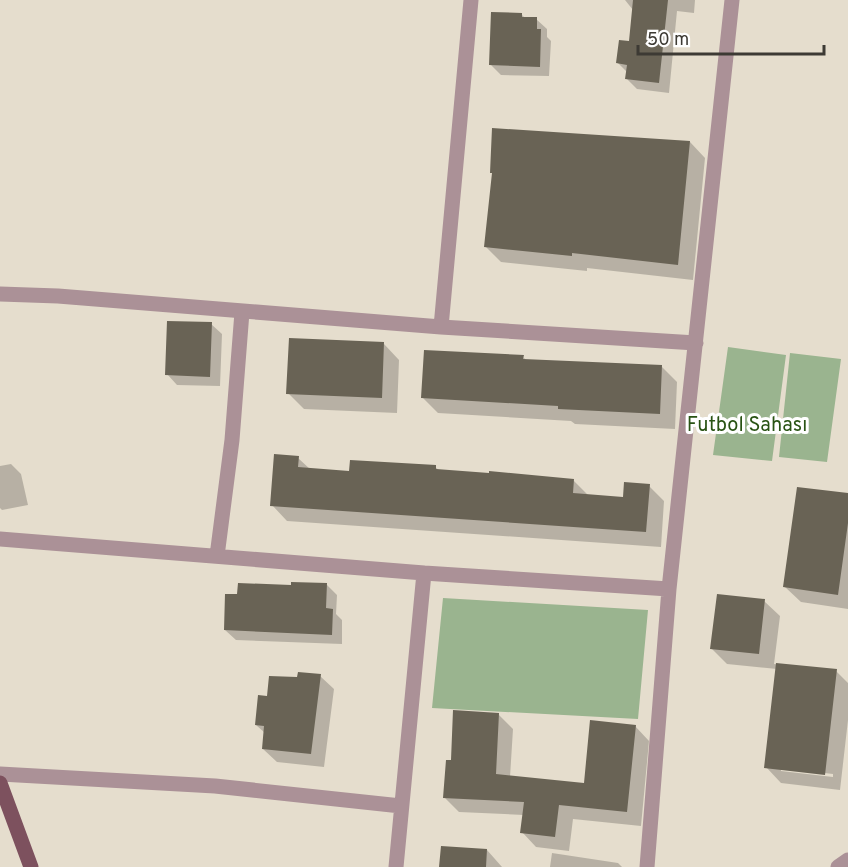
<svg xmlns="http://www.w3.org/2000/svg" width="848" height="867" viewBox="0 0 848 867" font-family="Overpass,sans-serif">
  <style>
    .green { fill: #9ab48f }
    .shadow { fill: #0003; fill-rule: evenodd }
    .building { fill: #696355 }
    .lines { fill: none; stroke-linecap: round; stroke-linejoin: round }
    .minor { stroke: #ab9197; stroke-width: 15 }
    .major { stroke: #7d515e; stroke-width: 15 }
    .labels { text-anchor: middle; dominant-baseline: central; stroke-width: 6; stroke-linejoin: round; paint-order: stroke }
    .park-label { font-size: 20px; fill: #295314; stroke: #fff }
  </style>
  <rect width="100%" height="100%" fill="#e5ddcd"/>
  <path class="green" d="M 728,347 L 786,355 L 772,461 L 713,455 Z
    M 790,353 L 841,359 L 827,462 L 779,457 Z
    M 443,598 L 648,610 L 638,719 L 432,708 Z"/>
  <path class="shadow" d="M 625,0 L 695,0 L 694,13 L 677,11 L 669,93 L 637,89 L 627,79 L 627,72 L 618,63 L 630,43 L 633,10 Z
    M 522,15 L 526,19 L 536,19 L 547,29 L 547,37 L 551,41 L 549,76 L 501,75 L 491,65 Z
    M 690,142 L 705,158 L 693,280 L 587,268 L 587,271 L 501,262 L 486,247 L 493,174 L 491,172 Z
    M 211,324 L 222,334 L 220,386 L 177,385 L 167,374 Z
    M 384,344 L 399,360 L 397,413 L 304,409 L 288,393 Z
    M 523,357 L 527,361 L 661,366 L 677,382 L 675,429 L 575,424 L 571,421 L 438,413 L 423,398 Z
    M 298,458 L 311,470 L 350,473 L 435,467 L 440,471 L 574,481 L 589,496 L 624,498 L 649,486 L 664,501 L 661,547 L 287,521 L 272,505 Z
    M 11,464 L 21,474 L 28,505 L 2,510 L 0,508 L 0,466 Z
    M 848,495 L 848,609 L 801,602 L 785,587 Z
    M 327,585 L 337,595 L 336,614 L 342,620 L 342,644 L 236,640 L 225,630 L 292,587 Z
    M 764,601 L 780,616 L 774,664 L 836,671 L 848,683 L 848,720 L 840,790 L 781,783 L 766,767 L 777,669 L 727,664 L 711,648 ZM 781,768 L 833,774 L 833,777 L 781,771 Z
    M 320,676 L 334,689 L 324,767 L 277,762 L 263,749 L 265,733 L 256,725 L 268,698 L 299,679 Z
    M 498,714 L 513,729 L 510,777 L 585,785 L 635,726 L 649,741 L 641,826 L 573,819 L 569,851 L 536,847 L 522,832 L 524,815 L 459,812 L 445,798 L 452,762 Z
    M 487,850 L 502,867 L 441,867 Z
    M 552,853 L 618,863 L 622,867 L 550,867 Z"/>
  <path class="building" d="M 633,0 L 668,0 L 659,83 L 625,79 L 627,65 L 616,63 L 619,40 L 629,41 Z
    M 491,12 L 522,13 L 522,17 L 537,17 L 537,29 L 541,29 L 540,67 L 489,65 Z
    M 492,128 L 690,141 L 678,265 L 572,253 L 572,256 L 484,247 L 492,173 L 490,173 Z
    M 167,321 L 212,322 L 210,377 L 165,375 Z
    M 289,338 L 384,342 L 382,398 L 286,394 Z
    M 424,350 L 524,355 L 523,359 L 662,365 L 660,414 L 558,409 L 558,406 L 421,398 Z
    M 274,454 L 299,456 L 298,467 L 349,471 L 350,460 L 436,465 L 436,469 L 489,473 L 489,471 L 574,479 L 573,493 L 623,497 L 624,482 L 650,484 L 646,532 L 270,506 Z
    M 797,487 L 848,493 L 848,523 L 838,595 L 783,587 Z
    M 291,582 L 327,583 L 326,608 L 333,609 L 332,635 L 224,630 L 225,594 L 237,594 L 238,583 L 291,585 Z
    M 717,594 L 765,599 L 759,654 L 710,649 Z
    M 776,663 L 837,669 L 825,775 L 764,768 Z
    M 298,672 L 321,674 L 311,754 L 262,749 L 264,726 L 255,725 L 258,695 L 267,696 L 269,676 L 297,677 Z
    M 453,710 L 499,713 L 496,774 L 584,783 L 590,720 L 636,725 L 627,812 L 559,805 L 555,837 L 520,833 L 524,802 L 443,798 L 446,760 L 451,760 Z
    M 441,846 L 487,849 L 486,867 L 439,867 Z"/>
  <g class="lines">
    <path class="minor" d="M 0,294 L 58,296 L 441,327 L 696,343
      M 441,327 L 471,0
      M 0,539 L 424,573 L 669,589
      M 217,556 L 232,440 L 242,312
      M 0,774 L 215,786 L 401,806
      M 396,867 L 424,573
      M 647,867 L 669,589 L 732,0
      M 838,867 L 848,860"/>
    <path class="major" d="M 0,783 L 31,867"/>
  </g>
  <g class="labels">
    <g class="park-label">
      <text x="747" y="426">Futbol Sahası</text>
    </g>
  </g>
  <path d="M638 45v9h186v-9" fill="none" stroke="#3d3a34" stroke-width="3"/>
  <text x="647" y="45" font-size="18" fill="#3d3a34" stroke="#ffffff" stroke-width="4.5" paint-order="stroke">50 m</text>
</svg>
